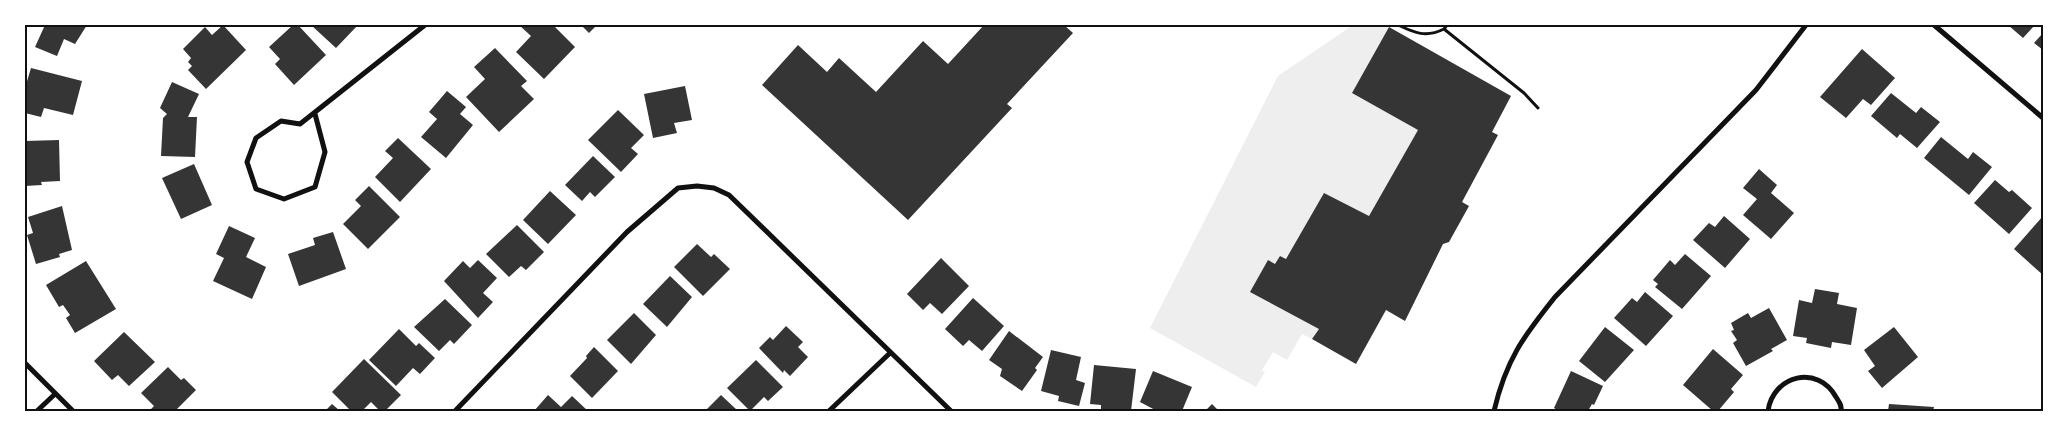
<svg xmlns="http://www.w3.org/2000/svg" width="2068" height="436" viewBox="0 0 2068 436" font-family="'Fira Sans',sans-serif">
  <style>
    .green { fill: #eee }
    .building { fill: #353535 }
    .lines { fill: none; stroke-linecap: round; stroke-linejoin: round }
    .path { stroke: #111; stroke-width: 3 }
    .minor { stroke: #111; stroke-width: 5 }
    .neatline { fill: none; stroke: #111; stroke-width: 2 }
  </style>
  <rect width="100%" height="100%" fill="#fff"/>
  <path class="green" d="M 1353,25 L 1388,25 L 1389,27 L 1352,93 L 1418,130 L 1369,216 L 1324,193 L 1286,259 L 1275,264 L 1268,261 L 1319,329 L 1312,339 L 1302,334 L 1287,360 L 1273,352 L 1262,370 L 1265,372 L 1256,387 L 1150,328 L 1278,76 Z"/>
  <path class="building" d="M 45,25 L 87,25 L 75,44 L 64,39 L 57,56 L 35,47 Z
    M 223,25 L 246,50 L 206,89 L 188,70 L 192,66 L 188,62 L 191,58 L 183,49 L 205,27 L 212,35 Z
    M 293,25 L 298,25 L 326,55 L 294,85 L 275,64 L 280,59 L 269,47 Z
    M 311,25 L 358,25 L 336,48 Z
    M 519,25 L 553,25 L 575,47 L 544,79 L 516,52 L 531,36 Z
    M 581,25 L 597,25 L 589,33 Z
    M 984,25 L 1064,25 L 1073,33 L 1007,104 L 1012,108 L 908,220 L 762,85 L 798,45 L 827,72 L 839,58 L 876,92 L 923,41 L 948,64 Z
    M 2008,25 L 2035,25 L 2023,38 Z
    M 1389,27 L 1511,96 L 1492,132 L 1498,135 L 1462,202 L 1469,206 L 1449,242 L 1443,244 L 1405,321 L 1386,310 L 1356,364 L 1312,339 L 1319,329 L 1250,292 L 1268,260 L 1275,264 L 1280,256 L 1286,259 L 1324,193 L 1369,216 L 1418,130 L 1352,93 Z
    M 2043,33 L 2043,50 L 2034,43 Z
    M 495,48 L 527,81 L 521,86 L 534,99 L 499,132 L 466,97 L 485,79 L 474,67 Z
    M 1862,49 L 1895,78 L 1871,105 L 1863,99 L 1846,118 L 1820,97 Z
    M 31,68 L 82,81 L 73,115 L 44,108 L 41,117 L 25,113 L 25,88 Z
    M 172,82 L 199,94 L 188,117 L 197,117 L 195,157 L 161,156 L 163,118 L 167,114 L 160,108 Z
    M 685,86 L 692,120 L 674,123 L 677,133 L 653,138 L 644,94 Z
    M 447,91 L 466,107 L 460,114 L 473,125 L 446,158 L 421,137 L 437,119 L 429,112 Z
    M 1891,93 L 1916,113 L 1921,107 L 1940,122 L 1917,148 L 1900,134 L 1897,138 L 1871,116 Z
    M 618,110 L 644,135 L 631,148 L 638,154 L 621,172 L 588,140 Z
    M 1941,137 L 1968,159 L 1973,152 L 1992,167 L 1969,195 L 1924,158 Z
    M 398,138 L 431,169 L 400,202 L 375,177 L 393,158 L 385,151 Z
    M 59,140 L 60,181 L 41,182 L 42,185 L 25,186 L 25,141 Z
    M 593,156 L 615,177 L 595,197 L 590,192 L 582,201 L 565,185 Z
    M 194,164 L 212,205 L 181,219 L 162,178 Z
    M 1759,169 L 1777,185 L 1771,193 L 1794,213 L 1771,239 L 1743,215 L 1757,199 L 1743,188 Z
    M 1995,180 L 2009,192 L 2012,190 L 2032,208 L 2009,234 L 1974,203 Z
    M 369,186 L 400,217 L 368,249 L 343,224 L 361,206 L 355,200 Z
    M 550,191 L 576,215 L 548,244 L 523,220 Z
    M 62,206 L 72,250 L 59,254 L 60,257 L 36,264 L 27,235 L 33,233 L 28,217 Z
    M 1724,216 L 1750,239 L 1725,268 L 1693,240 L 1709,223 L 1715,227 Z
    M 2043,216 L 2043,275 L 2014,249 Z
    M 517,225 L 544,252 L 526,270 L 521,266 L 509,277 L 486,254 Z
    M 229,226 L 255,238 L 246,257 L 266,267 L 252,299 L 213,281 L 224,258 L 216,254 Z
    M 333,232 L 346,269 L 299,286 L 288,254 L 315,245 L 313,238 Z
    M 697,244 L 711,257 L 714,254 L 730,269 L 703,296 L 674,267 Z
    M 1685,254 L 1711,276 L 1682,309 L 1655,287 L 1658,284 L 1653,280 L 1670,260 L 1675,265 Z
    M 941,258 L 969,286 L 942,314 L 930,303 L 923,310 L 907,294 Z
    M 478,260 L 497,278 L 483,293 L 493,302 L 478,318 L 444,281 L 463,261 L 470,268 Z
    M 86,261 L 116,309 L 75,333 L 66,318 L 70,315 L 63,305 L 59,307 L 46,285 Z
    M 670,276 L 692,297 L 667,327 L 643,304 Z
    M 1815,289 L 1839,293 L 1837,304 L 1857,308 L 1851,345 L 1832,342 L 1831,348 L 1806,343 L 1807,338 L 1793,336 L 1799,300 L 1812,303 Z
    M 1645,292 L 1673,316 L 1646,346 L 1614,318 L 1632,298 L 1637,302 Z
    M 973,298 L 1004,326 L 982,351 L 969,340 L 963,346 L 945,329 Z
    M 445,299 L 472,325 L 454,344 L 450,340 L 439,351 L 414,327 Z
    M 1769,308 L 1787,340 L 1771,349 L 1773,351 L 1746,366 L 1733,343 L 1737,340 L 1731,331 L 1734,330 L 1731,323 L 1748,313 L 1751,318 Z
    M 634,313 L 656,335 L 631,364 L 607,340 Z
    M 786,326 L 803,342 L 798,347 L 808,357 L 790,376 L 784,370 L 783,373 L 759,348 L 770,337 L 773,340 Z
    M 1605,327 L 1634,350 L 1605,382 L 1579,361 Z
    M 1894,327 L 1918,357 L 1882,388 L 1868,371 L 1875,366 L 1864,350 Z
    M 399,329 L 416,346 L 419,343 L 435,358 L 420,374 L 413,368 L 396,386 L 369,360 Z
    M 1009,331 L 1043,357 L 1035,368 L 1037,370 L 1022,391 L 1000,376 L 1002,369 L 989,360 Z
    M 124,332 L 155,362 L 129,386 L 118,375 L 112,380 L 94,361 Z
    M 594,347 L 618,371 L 592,398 L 570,376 L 587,358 L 586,356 Z
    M 1713,349 L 1743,375 L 1731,389 L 1734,392 L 1718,411 L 1713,411 L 1683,385 Z
    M 1051,350 L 1081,357 L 1076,380 L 1085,383 L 1079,406 L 1058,401 L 1059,396 L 1041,391 Z
    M 364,359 L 401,395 L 385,411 L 380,411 L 371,402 L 362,411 L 351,411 L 332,392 Z
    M 756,360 L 783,387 L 768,401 L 764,397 L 750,411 L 727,388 Z
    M 1094,365 L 1136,369 L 1131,411 L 1101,409 L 1101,405 L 1090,404 Z
    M 168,367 L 181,380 L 184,378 L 196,390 L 175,411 L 149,411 L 154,406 L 141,393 Z
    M 1153,371 L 1192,387 L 1182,411 L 1157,411 L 1140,402 Z
    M 1571,371 L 1603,386 L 1594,405 L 1592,404 L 1588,411 L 1559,411 L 1554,408 Z
    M 548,395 L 561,407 L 572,396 L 588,411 L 534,411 Z
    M 721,395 L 738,411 L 705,411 Z
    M 332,404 L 340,411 L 325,411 Z
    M 1212,404 L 1219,411 L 1205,411 Z
    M 1889,404 L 1934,407 L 1933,411 L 1888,411 Z"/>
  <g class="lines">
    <path class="path" d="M 1398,25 C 1415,33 1426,38 1444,29
      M 1447,25 L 1444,29 L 1524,93 L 1538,108"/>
    <path class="minor" d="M 1934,25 L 2043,118
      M 315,114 L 325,152 L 315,187 L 284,199 L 256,189 L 247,162 L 256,138 L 281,121 L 300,124 L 425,25
      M 25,363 L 73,411
      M 37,411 L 55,394
      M 455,411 L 627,232 L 678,188 L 697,186 L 714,188 L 729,195 L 951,411
      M 829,411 L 890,353
      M 1494,411 C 1506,360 1523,337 1555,297 L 1756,90 L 1806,25
      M 1768,411 C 1773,375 1818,364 1836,397 C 1839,402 1842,405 1841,411"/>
  </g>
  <rect width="2068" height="436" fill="none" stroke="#ffffff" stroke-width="52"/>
  <rect x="26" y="26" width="2016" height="384" class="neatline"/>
</svg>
